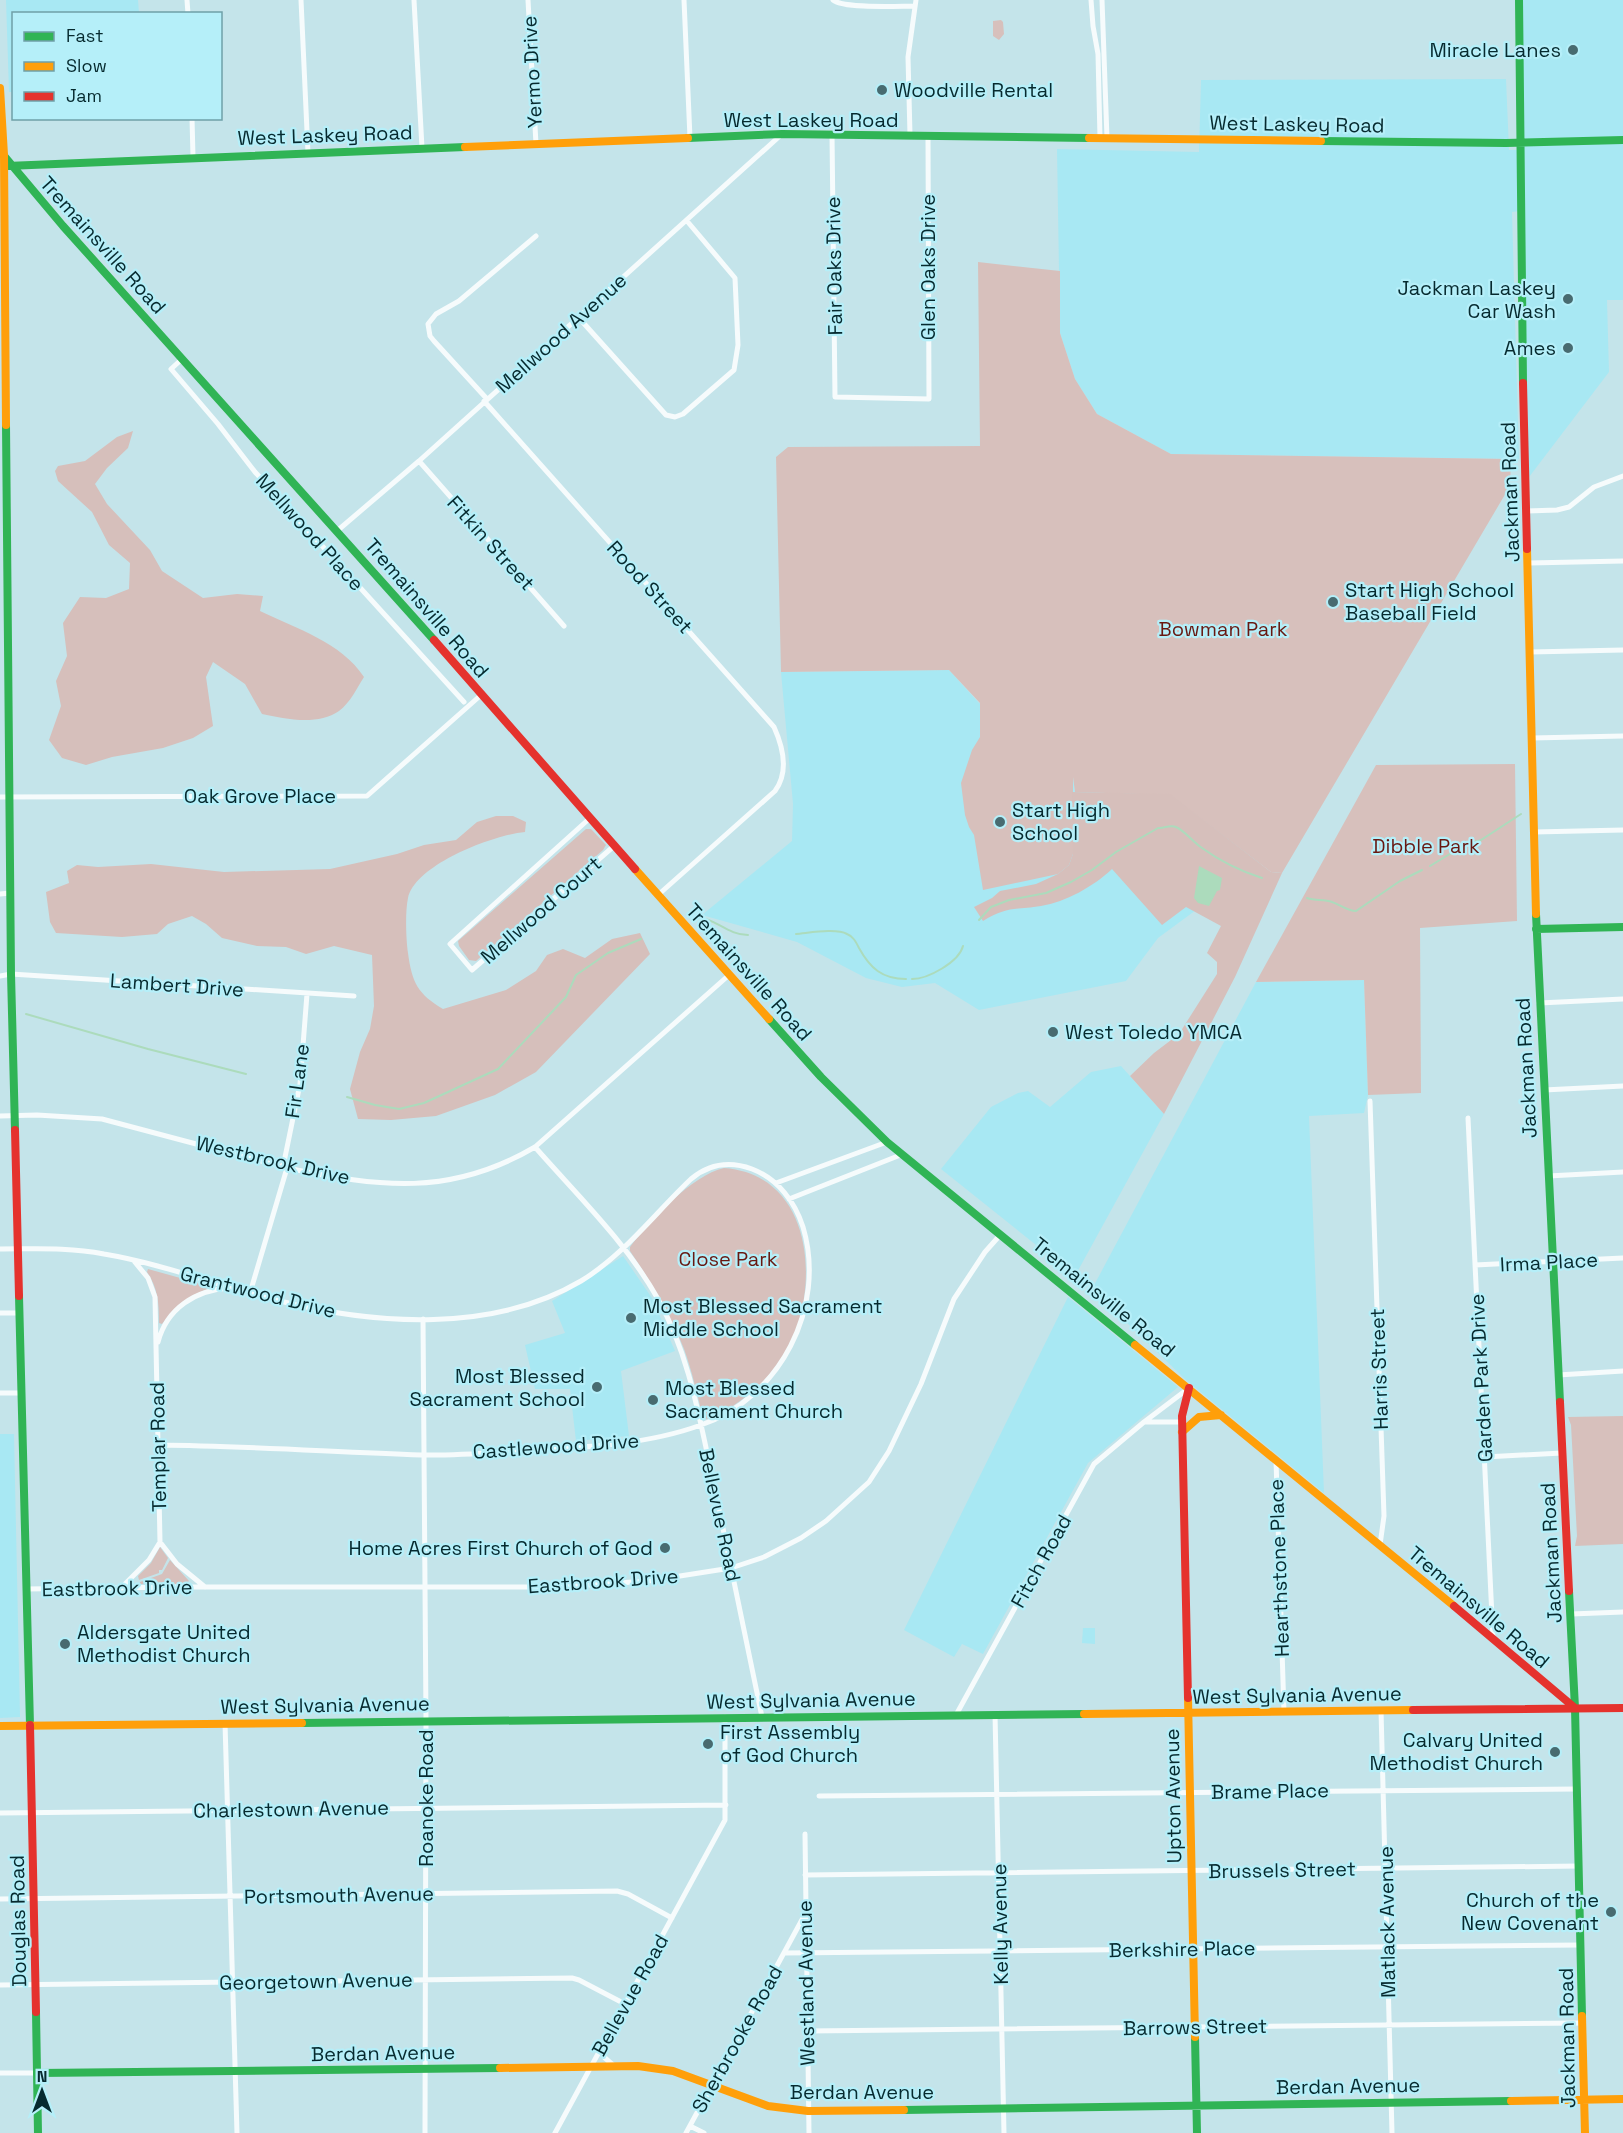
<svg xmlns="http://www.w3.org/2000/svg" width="1623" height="2133" viewBox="0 0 1623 2133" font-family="'Space Grotesk',sans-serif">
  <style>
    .built { fill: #a8e8f3 }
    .green { fill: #d7c0bc }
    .forest { fill: #d6bfbb }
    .water { fill: #acdbbc }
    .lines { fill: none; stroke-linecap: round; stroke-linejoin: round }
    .stream { stroke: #acdbbc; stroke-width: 2 }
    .street { stroke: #f6fbfc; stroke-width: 5 }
    .fast { stroke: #30b455; stroke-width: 8 }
    .slow { stroke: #ff9f0a; stroke-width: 8 }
    .jam { stroke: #e5322d; stroke-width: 8 }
    .poi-dot { fill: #486b70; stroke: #b5eff9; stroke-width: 2 }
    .labels { text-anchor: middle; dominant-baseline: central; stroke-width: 4.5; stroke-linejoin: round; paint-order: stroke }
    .poi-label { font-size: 20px; fill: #062a2f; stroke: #b5eff9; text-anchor: start }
    .street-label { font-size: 20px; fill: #062a2f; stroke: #b5eff9 }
    .park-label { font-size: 20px; fill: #681811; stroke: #b5eff9 }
  </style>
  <rect width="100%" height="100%" fill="#c4e4ea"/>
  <path class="built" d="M 6,0 L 138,0 L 139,13 L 14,14 L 13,92 L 9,92 Z
    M 1519,0 L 1623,0 L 1623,300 L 1607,300 L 1609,372 L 1526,481 L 1520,211 L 1512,212 L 1519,459 L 1171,454 L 1097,414 L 1075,379 L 1060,333 L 1057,149 L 1199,152 L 1201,80 L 1506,79 L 1509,150 L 1520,150 Z
    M 949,670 L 979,703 L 1065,724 L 1075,792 L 1170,794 L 1260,863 L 1158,938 L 1126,981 L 979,1010 L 935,983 L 902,987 L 866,978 L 797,942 L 702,915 L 792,841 L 793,804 L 781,672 Z
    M 1364,980 L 1368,1095 L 1364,1113 L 1309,1116 L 1324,1493 L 1186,1380 L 1092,1289 L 1256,982 Z
    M 1121,1066 L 1164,1114 L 1075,1276 L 941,1169 L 991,1107 L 1018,1093 L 1028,1091 L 1050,1107 L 1091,1072 Z
    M 623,1256 L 652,1298 L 675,1351 L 621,1371 L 629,1436 L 576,1441 L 570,1389 L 535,1389 L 525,1345 L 565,1333 L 552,1301 Z
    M 1068,1297 L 1178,1387 L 1088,1463 L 983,1654 L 962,1644 L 954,1657 L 904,1630 Z
    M 0,1434 L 14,1434 L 20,1717 L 0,1718 Z
    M 1083,1628 L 1095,1628 L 1095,1644 L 1082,1643 Z"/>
  <path class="green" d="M 1001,20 L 1003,22 L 1004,34 L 999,40 L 993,36 L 993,21 Z
    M 978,262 L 1060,271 L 1060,333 L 1075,379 L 1097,414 L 1171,454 L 1511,459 L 1510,486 L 1282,873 L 1271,872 L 1170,795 L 1075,792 L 1073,777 L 1073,854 L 1069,865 L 1058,874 L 983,890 L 974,835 L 969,827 L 965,815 L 961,783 L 972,750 L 980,737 L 980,703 L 949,670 L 781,672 L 776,457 L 788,447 L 980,446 Z
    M 1515,764 L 1517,921 L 1420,928 L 1421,1093 L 1368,1095 L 1364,980 L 1256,982 L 1376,765 Z
    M 586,829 L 591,829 L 606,845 L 603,850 L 476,961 L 469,960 L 459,946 L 458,941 Z
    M 724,1168 C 807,1174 819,1270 795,1333 C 786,1360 761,1387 737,1403 C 728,1409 717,1419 705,1419 L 703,1417 C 697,1394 692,1371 684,1349 C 670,1314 651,1282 630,1251 L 630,1247 C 649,1221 692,1175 724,1168 Z
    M 148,1269 L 209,1286 L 211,1288 C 189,1295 177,1306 162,1324 L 159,1323 C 159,1303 158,1288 147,1272 Z
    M 1623,1416 L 1623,1544 L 1575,1546 L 1577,1536 L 1571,1425 L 1568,1417 Z
    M 160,1547 L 168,1558 L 162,1570 L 159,1570 L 159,1573 L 139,1580 L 138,1576 L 151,1563 Z
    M 170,1560 L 189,1581 L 186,1584 L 140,1584 L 140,1582 L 162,1574 Z"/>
  <path class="forest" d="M 133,431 L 128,448 L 107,468 L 95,484 L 107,504 L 150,550 L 162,571 L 203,598 L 237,594 L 263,596 L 260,611 C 297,629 341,642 364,677 C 357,688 350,703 339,711 C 318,726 285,719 262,714 L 245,684 L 213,662 L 206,677 L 213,726 L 193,738 L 163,748 L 112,757 L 86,765 L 62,758 L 49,740 L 61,706 L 56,681 L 67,656 L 63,623 L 80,597 L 106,598 L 129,589 L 130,563 L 109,545 L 92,512 L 58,481 L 55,471 L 58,466 L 85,461 L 117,437 Z
    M 1072,792 L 1170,794 L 1271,872 L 1282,873 L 1235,977 L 1164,1114 L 1130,1076 L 1154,1053 L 1179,1034 L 1217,974 L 1217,962 L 1207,953 L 1221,926 L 1186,907 L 1162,925 L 1112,869 C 1094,886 1066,902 1041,906 C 1016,910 1007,906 983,921 L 974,907 L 992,898 L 1000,891 L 1036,884 L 1058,874 L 1069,865 L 1073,854 Z
    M 496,816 L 513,816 L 526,822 L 525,832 C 494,835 416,864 408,898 C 405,912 406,939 408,953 C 412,983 418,994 443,1009 L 506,990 L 536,971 L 547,955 L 563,949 L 585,958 L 612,939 L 640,933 L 650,954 L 536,1072 L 495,1095 L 436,1116 L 391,1120 L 358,1119 L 350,1089 L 360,1052 L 370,1029 L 374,1006 L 372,955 L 334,946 L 306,954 L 286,947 L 257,946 L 222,938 L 206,924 L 192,916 L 168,924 L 157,934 L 122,937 L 56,933 L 50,922 L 46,892 L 69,883 L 67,871 L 77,865 L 98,867 L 151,864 L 224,872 L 330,869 L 397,854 L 424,845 L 456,840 L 477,822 Z"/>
  <path class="water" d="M 1199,866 L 1222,878 L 1220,890 L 1217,891 L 1209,906 L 1198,903 L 1194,898 Z"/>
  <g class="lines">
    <path class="stream" d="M 1430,866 L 1463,846 L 1481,840 L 1521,814
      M 1307,898 C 1316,901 1324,899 1332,902 C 1341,905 1347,911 1356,911 L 1400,881 L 1422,870
      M 698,917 C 716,919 728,935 748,935
      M 979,920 L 991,907 L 1009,900 L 1046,893 L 1071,882 L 1092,870 L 1116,852 L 1158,828 C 1164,829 1170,824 1176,827 C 1185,831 1193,842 1202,848 C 1220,861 1240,871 1262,878
      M 796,934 C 809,933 836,928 847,934 C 853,936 856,942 859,948 C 870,968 882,979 906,979
      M 912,979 C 928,979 959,962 963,946
      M 26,1014 L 148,1049 L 246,1074
      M 347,1097 L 375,1105 L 399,1109 L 424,1103 L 498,1069 L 566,997 L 576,975 L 608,953 L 641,939"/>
    <path class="street" d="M 187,0 L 188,14
      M 301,0 L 308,153
      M 414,0 L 422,148
      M 528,0 L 536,144
      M 684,0 L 690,138
      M 833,0 C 844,9 898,6 915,6
      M 1091,0 L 1093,26 L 1098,54 L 1100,138
      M 1102,0 L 1107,138
      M 192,118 L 193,157
      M 832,134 L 835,397 L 929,399 L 928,136
      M 910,135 L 908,57 L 916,0
      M 579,318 L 666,415 L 675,417 L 683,414 L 734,370 L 738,345 L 735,278 L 687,221
      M 182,359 L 171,369 L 218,424 L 255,472 L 464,702
      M 487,399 L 434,341 L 430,336 L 428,324 L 436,314 L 459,301 L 536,236
      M 484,401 L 774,727 C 783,747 789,772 775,791 L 658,895
      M 419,461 L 564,626
      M 1527,511 L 1557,510 L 1569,507 L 1594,487 L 1623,476
      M 337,531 L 419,461 L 782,134
      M 1529,563 L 1623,561
      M 1530,652 L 1623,650
      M 1532,738 L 1623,736
      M 0,797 L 367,796 L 481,695
      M 590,818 L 450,944 L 472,970 L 614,846
      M 1534,832 L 1623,830
      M 0,894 L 10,893
      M 0,976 L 11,974 L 354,996
      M 1539,1003 L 1623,999
      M 1544,1090 L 1623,1086
      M 1370,1101 L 1384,1516 L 1380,1545
      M 0,1116 L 37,1115 L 102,1119 L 287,1168 C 380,1187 450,1197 535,1147 L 729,975
      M 1468,1118 L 1493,1638
      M 535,1147 C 577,1195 626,1242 658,1299 C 690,1356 700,1422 714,1485 C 730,1562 746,1640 762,1717
      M 283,1167 L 300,1084 L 307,994
      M 1548,1176 L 1623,1172
      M 776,1183 L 887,1142
      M 789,1199 L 903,1154
      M 0,1249 C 35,1249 69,1247 104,1254 C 164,1264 221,1287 280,1301 C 376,1325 493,1333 581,1281 C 624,1255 655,1213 691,1179 C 709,1164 730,1161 752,1169 C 778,1179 795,1202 803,1227 C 827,1307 780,1398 701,1425 C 649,1444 590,1447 534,1450 C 497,1452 459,1456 421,1455 C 333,1452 246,1446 158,1445
      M 1475,1265 L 1623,1258
      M 250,1293 L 287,1168
      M 0,1313 L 19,1313
      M 423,1319 L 426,1720 L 425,2133
      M 158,1342 C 167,1308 196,1290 229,1288
      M 1558,1375 L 1623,1371
      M 0,1393 L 21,1393
      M 1145,1422 L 1182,1422
      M 1485,1457 L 1562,1453
      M 1276,1460 L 1284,1712
      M 160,1542 L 177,1564 L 205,1587
      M 121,1588 L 149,1560 L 160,1542 L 155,1297 L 148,1278 L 134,1261
      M 26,1589 L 182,1587 L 557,1587 L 648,1581 L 731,1568 L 764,1557 L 801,1538 L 826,1521 L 869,1482 L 889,1451 L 921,1384 L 954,1299 L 985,1252 L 1001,1234
      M 1571,1614 L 1623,1612
      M 1381,1710 L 1392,2133
      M 995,1714 L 1004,2133
      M 956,1715 L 1094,1464 L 1144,1422 L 1189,1388
      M 225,1723 L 237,2133
      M 819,1796 L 1577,1789
      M 0,1813 L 726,1805
      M 805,1834 L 809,2133
      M 805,1875 L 1579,1866
      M 0,1899 L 617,1891 L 628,1894 L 672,1918
      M 784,1953 L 1581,1945
      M 0,1985 L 572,1978 L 579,1980 L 625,2004
      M 807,2031 L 1583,2023
      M 602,2047 L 605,2058 L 613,2065
      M 0,2073 L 38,2073
      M 690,2126 L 704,2133
      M 555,2133 L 725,1820 L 725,1717
      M 686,2133 L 804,1916"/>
    <path class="fast" d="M 1519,0 L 1523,383
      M 688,138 L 782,134 L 1089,138
      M 1321,141 L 1506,143 L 1623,140
      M 0,151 L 63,226 L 434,640
      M 7,166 L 465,147
      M 6,425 L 11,974 L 15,1130
      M 1536,914 L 1560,1402
      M 1536,929 L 1623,927
      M 769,1019 L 821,1077 L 887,1142 L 1135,1345
      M 19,1296 L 30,1725
      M 1569,1591 L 1575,1708 L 1582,2016
      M 302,1723 L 1084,1714
      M 36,2012 L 38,2133
      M 1195,2037 L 1197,2133
      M 38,2073 L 500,2068
      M 904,2110 L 1511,2101"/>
    <path class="slow" d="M 0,88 L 4,155 L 6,425
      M 1089,138 L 1321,141
      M 465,147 L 688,138
      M 1527,549 L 1536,914
      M 635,869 L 769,1019
      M 1135,1345 L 1454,1606
      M 1182,1432 L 1199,1417 L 1221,1415
      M 1188,1698 L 1195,2037
      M 1084,1714 L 1413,1710
      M 0,1726 L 302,1723
      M 1582,2016 L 1585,2133
      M 500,2068 L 638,2066 L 673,2071 L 768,2106 L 808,2111 L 904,2110
      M 1511,2101 L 1623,2099"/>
    <path class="jam" d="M 1523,383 L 1527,549
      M 434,640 L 635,869
      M 15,1130 L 19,1296
      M 1560,1402 L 1569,1591
      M 1454,1606 L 1575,1708
      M 1188,1698 L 1182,1416 L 1189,1388
      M 1413,1710 L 1623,1708
      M 30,1725 L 36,2012"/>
  </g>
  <g class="poi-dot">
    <circle cx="1573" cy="50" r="6"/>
    <circle cx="882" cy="90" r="6"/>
    <circle cx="1568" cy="299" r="6"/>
    <circle cx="1568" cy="348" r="6"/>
    <circle cx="1333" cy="602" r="6"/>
    <circle cx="1000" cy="822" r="6"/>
    <circle cx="1053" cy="1032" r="6"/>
    <circle cx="631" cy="1318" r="6"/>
    <circle cx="597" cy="1387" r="6"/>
    <circle cx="653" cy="1400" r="6"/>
    <circle cx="665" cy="1548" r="6"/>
    <circle cx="65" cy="1644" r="6"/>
    <circle cx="708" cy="1744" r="6"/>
    <circle cx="1555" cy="1752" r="6"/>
    <circle cx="1611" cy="1912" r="6"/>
  </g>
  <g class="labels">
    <g class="poi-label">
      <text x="1561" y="50" text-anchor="end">Miracle Lanes</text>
      <text x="894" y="90">Woodville Rental</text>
      <text x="1556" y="288" text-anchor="end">Jackman Laskey<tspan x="1556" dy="23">Car Wash</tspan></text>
      <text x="1556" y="348" text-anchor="end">Ames</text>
      <text x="1345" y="590">Start High School<tspan x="1345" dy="23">Baseball Field</tspan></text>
      <text x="1012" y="810">Start High<tspan x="1012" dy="23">School</tspan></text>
      <text x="1065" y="1032">West Toledo YMCA</text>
      <text x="643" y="1306">Most Blessed Sacrament<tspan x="643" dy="23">Middle School</tspan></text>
      <text x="585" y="1376" text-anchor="end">Most Blessed<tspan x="585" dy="23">Sacrament School</tspan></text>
      <text x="665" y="1388">Most Blessed<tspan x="665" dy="23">Sacrament Church</tspan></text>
      <text x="653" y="1548" text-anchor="end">Home Acres First Church of God</text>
      <text x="77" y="1632">Aldersgate United<tspan x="77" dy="23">Methodist Church</tspan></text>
      <text x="720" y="1732">First Assembly<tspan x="720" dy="23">of God Church</tspan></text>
      <text x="1543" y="1740" text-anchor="end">Calvary United<tspan x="1543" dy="23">Methodist Church</tspan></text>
      <text x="1599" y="1900" text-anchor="end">Church of the<tspan x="1599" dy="23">New Covenant</tspan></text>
    </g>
    <g class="street-label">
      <text transform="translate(532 72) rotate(-93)">Yermo Drive</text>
      <text x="811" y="120">West Laskey Road</text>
      <text transform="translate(1297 124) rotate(1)">West Laskey Road</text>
      <text transform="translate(325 135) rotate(-2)">West Laskey Road</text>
      <text transform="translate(103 245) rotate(48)">Tremainsville Road</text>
      <text transform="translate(834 266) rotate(-91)">Fair Oaks Drive</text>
      <text transform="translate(928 267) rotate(-90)">Glen Oaks Drive</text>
      <text transform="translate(561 333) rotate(-42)">Mellwood Avenue</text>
      <text transform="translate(1510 492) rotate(-92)">Jackman Road</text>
      <text transform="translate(310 532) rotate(48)">Mellwood Place</text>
      <text transform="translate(491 543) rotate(48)">Fitkin Street</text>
      <text transform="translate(650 587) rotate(48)">Rood Street</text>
      <text transform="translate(427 608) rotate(49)">Tremainsville Road</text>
      <text x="260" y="796">Oak Grove Place</text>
      <text transform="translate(541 910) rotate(-41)">Mellwood Court</text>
      <text transform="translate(749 972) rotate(48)">Tremainsville Road</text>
      <text transform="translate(177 985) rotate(4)">Lambert Drive</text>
      <text transform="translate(1526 1068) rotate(-93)">Jackman Road</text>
      <text transform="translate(297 1081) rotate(-82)">Fir Lane</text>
      <text transform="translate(273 1160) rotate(13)">Westbrook Drive</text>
      <text transform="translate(1549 1262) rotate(-3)">Irma Place</text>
      <text transform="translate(258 1292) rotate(14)">Grantwood Drive</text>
      <text transform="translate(1104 1297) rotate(39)">Tremainsville Road</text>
      <text transform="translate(1379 1369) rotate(-92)">Harris Street</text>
      <text transform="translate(1481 1378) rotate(-93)">Garden Park Drive</text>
      <text transform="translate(556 1446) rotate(-4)">Castlewood Drive</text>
      <text transform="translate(158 1447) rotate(-91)">Templar Road</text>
      <text transform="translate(720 1515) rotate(78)">Bellevue Road</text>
      <text transform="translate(1551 1553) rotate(-93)">Jackman Road</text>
      <text transform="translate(1041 1561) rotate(-61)">Fitch Road</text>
      <text transform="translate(1279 1568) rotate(-92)">Hearthstone Place</text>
      <text transform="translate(603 1581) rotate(-4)">Eastbrook Drive</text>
      <text transform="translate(117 1588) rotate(-1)">Eastbrook Drive</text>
      <text transform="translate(1479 1607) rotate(40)">Tremainsville Road</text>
      <text transform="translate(1297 1695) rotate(-1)">West Sylvania Avenue</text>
      <text transform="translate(811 1700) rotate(-1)">West Sylvania Avenue</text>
      <text transform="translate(325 1705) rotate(-1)">West Sylvania Avenue</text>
      <text transform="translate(1270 1791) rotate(-1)">Brame Place</text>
      <text transform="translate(1173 1796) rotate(-91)">Upton Avenue</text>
      <text transform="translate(426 1798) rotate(-90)">Roanoke Road</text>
      <text transform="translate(291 1809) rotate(-1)">Charlestown Avenue</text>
      <text transform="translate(1282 1870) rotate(-1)">Brussels Street</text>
      <text transform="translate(339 1895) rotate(-1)">Portsmouth Avenue</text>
      <text transform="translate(18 1921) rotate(-91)">Douglas Road</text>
      <text transform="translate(1387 1922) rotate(-91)">Matlack Avenue</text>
      <text transform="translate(1000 1924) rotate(-91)">Kelly Avenue</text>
      <text transform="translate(1182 1949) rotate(-1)">Berkshire Place</text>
      <text transform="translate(316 1981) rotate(-1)">Georgetown Avenue</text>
      <text transform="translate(806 1983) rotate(-91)">Westland Avenue</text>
      <text transform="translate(630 1995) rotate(-61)">Bellevue Road</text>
      <text transform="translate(1195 2027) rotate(-1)">Barrows Street</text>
      <text transform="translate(1567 2038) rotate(-91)">Jackman Road</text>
      <text transform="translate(737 2039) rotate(-61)">Sherbrooke Road</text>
      <text transform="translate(383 2053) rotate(-1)">Berdan Avenue</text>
      <text transform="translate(1348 2086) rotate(-1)">Berdan Avenue</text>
      <text x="862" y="2092">Berdan Avenue</text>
    </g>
    <g class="park-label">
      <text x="1223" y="629">Bowman Park</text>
      <text x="1426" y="846">Dibble Park</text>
      <text x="728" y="1259">Close Park</text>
    </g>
  </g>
  <rect x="12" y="12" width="210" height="108" fill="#b5eff9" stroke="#6fa0a8" stroke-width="1.5"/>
  <rect x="24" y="32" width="30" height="9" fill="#30b455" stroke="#6fa0a8" stroke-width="1.5"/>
  <text x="66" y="42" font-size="18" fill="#062a2f">Fast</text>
  <rect x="24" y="62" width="30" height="9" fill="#ff9f0a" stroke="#6fa0a8" stroke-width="1.5"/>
  <text x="66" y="72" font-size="18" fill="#062a2f">Slow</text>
  <rect x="24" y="92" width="30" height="9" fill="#e5322d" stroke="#6fa0a8" stroke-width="1.5"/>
  <text x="66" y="102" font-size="18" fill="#062a2f">Jam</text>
  <g transform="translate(42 2091)" stroke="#b5eff9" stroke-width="4.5" paint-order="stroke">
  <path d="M0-4.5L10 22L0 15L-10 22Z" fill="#062a2f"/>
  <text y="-9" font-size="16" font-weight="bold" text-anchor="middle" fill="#062a2f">N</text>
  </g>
</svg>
